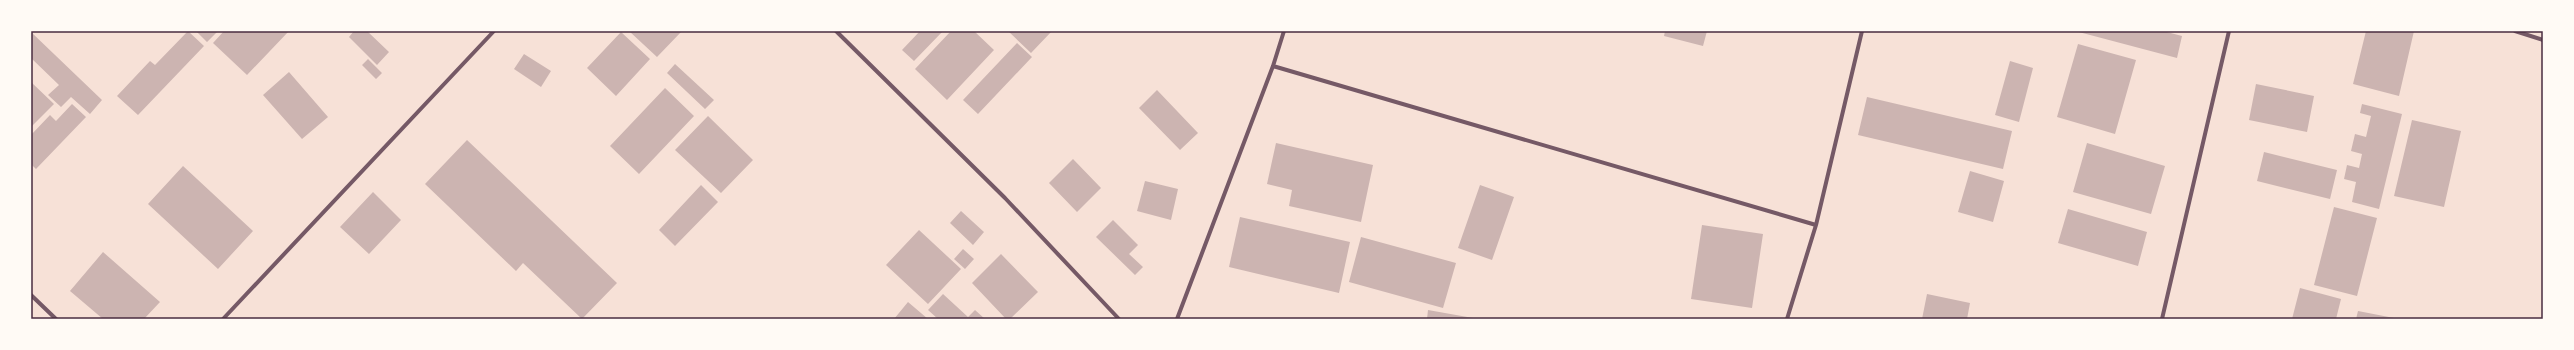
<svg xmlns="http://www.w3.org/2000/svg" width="2574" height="350" viewBox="0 0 2574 350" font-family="'Exo 2',sans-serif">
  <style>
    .building { fill: #ccb4b1 }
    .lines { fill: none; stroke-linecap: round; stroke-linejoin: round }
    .minor { stroke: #755966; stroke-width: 4 }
    .neatline { fill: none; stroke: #4a2c40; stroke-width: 1.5 }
  </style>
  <rect width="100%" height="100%" fill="#f7e1d7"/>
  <path class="building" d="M 188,31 L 204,46 L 138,115 L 117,96 L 150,61 L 155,65 Z
    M 196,31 L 218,31 L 207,42 Z
    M 224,31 L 289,31 L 247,75 L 213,43 Z
    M 354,31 L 367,31 L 389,52 L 377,65 L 349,37 Z
    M 629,31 L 682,31 L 657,57 Z
    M 920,31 L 943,31 L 914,61 L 902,50 Z
    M 951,31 L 974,31 L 994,50 L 947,100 L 915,69 Z
    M 1008,31 L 1052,31 L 1031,53 Z
    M 1665,31 L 1707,31 L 1703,46 L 1664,36 Z
    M 2075,31 L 2163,31 L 2182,36 L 2177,58 Z
    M 2366,31 L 2414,31 L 2399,96 L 2353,84 Z
    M 31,32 L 102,100 L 90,114 L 71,97 L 61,107 L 48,95 L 59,85 L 31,58 Z
    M 621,32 L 650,59 L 616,96 L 587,68 Z
    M 1017,43 L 1032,57 L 978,114 L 963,100 Z
    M 2078,44 L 2136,60 L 2115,134 L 2057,117 Z
    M 524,54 L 551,71 L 541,87 L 514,69 Z
    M 368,59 L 382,73 L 376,79 L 362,65 Z
    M 2010,61 L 2033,68 L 2019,122 L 1995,115 Z
    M 675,64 L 714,100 L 705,109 L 667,73 Z
    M 289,72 L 328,117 L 302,139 L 263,95 Z
    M 31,82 L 54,104 L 31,127 Z
    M 2256,84 L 2314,96 L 2307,132 L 2249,120 Z
    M 665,88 L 694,116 L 639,174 L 610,146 Z
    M 1157,90 L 1198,133 L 1180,150 L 1139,108 Z
    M 1867,97 L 2012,131 L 2003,169 L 1858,135 Z
    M 72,104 L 86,117 L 36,169 L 31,164 L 31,135 L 50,115 L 56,121 Z
    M 2362,104 L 2402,114 L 2379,209 L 2352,202 L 2356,182 L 2344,179 L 2347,165 L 2359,168 L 2362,154 L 2351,151 L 2355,134 L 2366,137 L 2371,116 L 2360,113 Z
    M 708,116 L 753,160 L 721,193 L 675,150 Z
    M 2412,120 L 2461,131 L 2444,207 L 2394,196 Z
    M 467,140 L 617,283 L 582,319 L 523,263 L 516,271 L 425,184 Z
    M 1276,143 L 1373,165 L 1361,222 L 1289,206 L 1292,190 L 1267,184 Z
    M 2087,143 L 2165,166 L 2151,214 L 2073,192 Z
    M 2264,152 L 2337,170 L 2330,199 L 2257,181 Z
    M 1073,159 L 1101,188 L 1077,212 L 1049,183 Z
    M 183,166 L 253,231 L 218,269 L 148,204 Z
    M 1970,171 L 2004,181 L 1993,222 L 1958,212 Z
    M 1145,181 L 1178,189 L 1171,220 L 1137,211 Z
    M 701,185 L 718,202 L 675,246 L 659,230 Z
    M 1480,185 L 1514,197 L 1492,260 L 1458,248 Z
    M 373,192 L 401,220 L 369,254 L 340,227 Z
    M 2334,207 L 2377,218 L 2357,296 L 2314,285 Z
    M 2068,209 L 2147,232 L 2138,266 L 2058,243 Z
    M 961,211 L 984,232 L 973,245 L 950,223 Z
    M 1240,217 L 1350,242 L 1339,293 L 1229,267 Z
    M 1113,220 L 1138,245 L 1129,254 L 1143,267 L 1135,275 L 1096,237 Z
    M 1702,225 L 1763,234 L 1752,308 L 1691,299 Z
    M 919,230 L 961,269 L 928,304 L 886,265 Z
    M 1361,237 L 1456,263 L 1443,308 L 1349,282 Z
    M 963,249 L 974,259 L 965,269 L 954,259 Z
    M 103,252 L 160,302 L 144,319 L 103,319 L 70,291 Z
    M 1001,254 L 1038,292 L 1010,319 L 1006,319 L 972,283 Z
    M 2300,288 L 2341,299 L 2336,319 L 2292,319 Z
    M 943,294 L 968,317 L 975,310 L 985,319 L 938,319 L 928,310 Z
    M 1927,294 L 1970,303 L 1967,319 L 1922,319 Z
    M 908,302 L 928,319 L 894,319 Z
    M 1428,310 L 1473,318 L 1473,319 L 1427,319 Z
    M 2358,311 L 2394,318 L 2394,319 L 2356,319 Z"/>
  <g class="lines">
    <path class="minor" d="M 836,31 L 1005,198 L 1119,319
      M 2515,31 L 2543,40
      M 1273,66 L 1816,225
      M 31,295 L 56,319
      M 223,319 L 494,31
      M 1177,319 L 1273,66 L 1284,31
      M 1787,319 L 1816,225 L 1862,31
      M 2162,319 L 2229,31"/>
  </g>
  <rect width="2574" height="350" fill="none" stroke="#fffaf5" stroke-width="64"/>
  <rect x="32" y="32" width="2510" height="286" class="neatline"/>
</svg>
